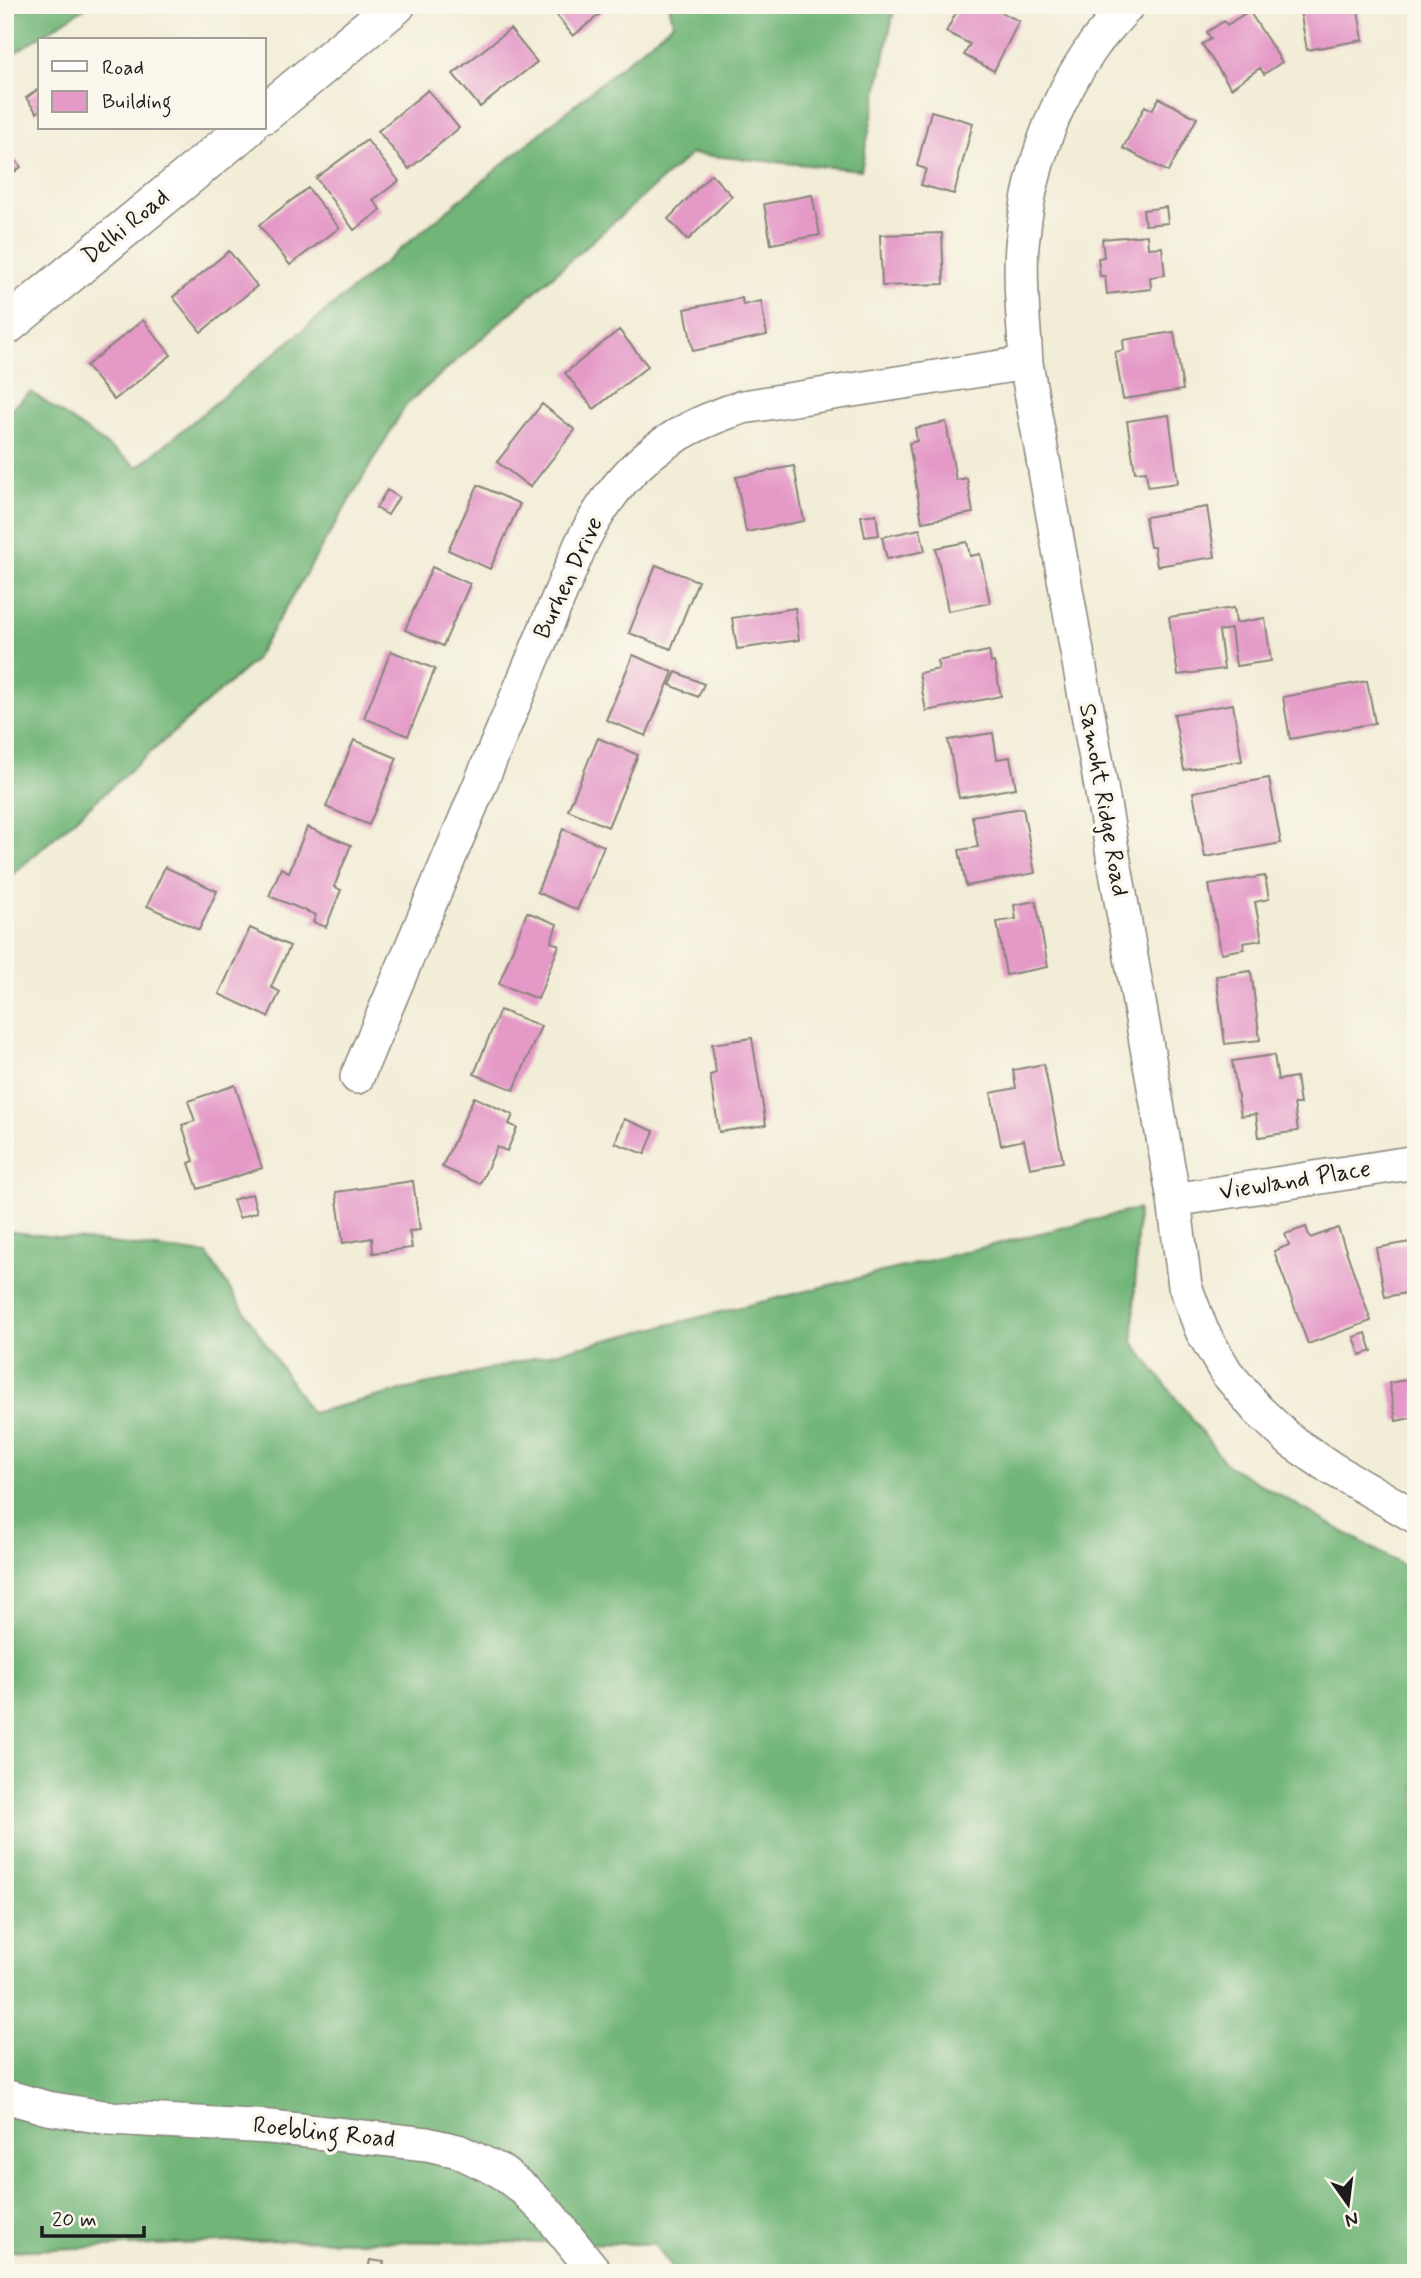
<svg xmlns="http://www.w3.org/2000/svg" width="1421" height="2278" viewBox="0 0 1421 2278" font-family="Mynerve,sans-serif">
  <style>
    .forest { fill: #71b578; stroke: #46684a; stroke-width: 2 }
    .building { fill: #e499c7 }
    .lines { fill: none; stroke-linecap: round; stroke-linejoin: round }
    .minor-casing { stroke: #87847a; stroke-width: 36 }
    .tertiary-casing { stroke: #87847a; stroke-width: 41 }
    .minor { stroke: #fff; stroke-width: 33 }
    .tertiary { stroke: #fff; stroke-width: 38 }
    .labels { text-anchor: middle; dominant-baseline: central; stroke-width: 7; stroke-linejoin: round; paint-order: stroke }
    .street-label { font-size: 24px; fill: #1c1c1c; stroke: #fbf7ec }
  </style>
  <rect width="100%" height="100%" fill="#fbf7ec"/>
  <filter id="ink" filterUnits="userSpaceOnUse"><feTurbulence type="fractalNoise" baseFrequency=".0143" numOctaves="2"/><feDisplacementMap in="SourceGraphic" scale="14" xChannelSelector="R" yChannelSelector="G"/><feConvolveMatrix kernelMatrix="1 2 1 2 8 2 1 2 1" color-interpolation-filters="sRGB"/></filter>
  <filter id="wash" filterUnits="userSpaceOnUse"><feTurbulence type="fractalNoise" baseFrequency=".00686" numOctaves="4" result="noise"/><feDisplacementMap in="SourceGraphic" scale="28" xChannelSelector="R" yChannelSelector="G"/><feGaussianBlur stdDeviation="1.57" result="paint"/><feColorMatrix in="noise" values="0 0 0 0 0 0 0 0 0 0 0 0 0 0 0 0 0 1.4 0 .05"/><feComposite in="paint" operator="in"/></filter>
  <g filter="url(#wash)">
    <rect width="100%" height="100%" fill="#f2edd7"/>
    <path class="forest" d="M 5,5 L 89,5 L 5,59 Z
      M 669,5 L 895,5 L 861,170 L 691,154 L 406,405 L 254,661 L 5,881 L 5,413 L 31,392 L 138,467 L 673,23 Z
      M 1138,1209 L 1133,1342 L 1227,1465 L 1416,1573 L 1416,2273 L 676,2273 L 654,2244 L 277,2240 L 5,2251 L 5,1231 L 207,1254 L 311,1413 Z"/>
    <g id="blocks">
      <path class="building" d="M 549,5 L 611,5 L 573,36 Z
        M 960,5 L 987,5 L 1019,21 L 994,71 L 964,55 L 970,44 L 946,32 Z
        M 1299,5 L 1357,5 L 1363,40 L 1307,50 Z
        M 1249,11 L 1282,62 L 1264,74 L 1260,68 L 1231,88 L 1202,44 L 1211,39 L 1207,32 L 1224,21 L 1227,25 Z
        M 510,29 L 537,62 L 480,107 L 453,74 Z
        M 40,88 L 40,110 L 37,113 L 26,98 Z
        M 428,90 L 459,128 L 409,169 L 378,131 Z
        M 1159,98 L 1197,118 L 1168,172 L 1123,148 L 1145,106 L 1152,110 Z
        M 931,111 L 973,123 L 954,194 L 921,185 L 926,169 L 917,166 Z
        M 367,140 L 399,181 L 373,200 L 381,210 L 354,230 L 316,178 Z
        M 5,146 L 21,167 L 5,179 Z
        M 711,174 L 732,196 L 688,240 L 668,219 Z
        M 308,188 L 339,228 L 290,265 L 259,225 Z
        M 812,195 L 820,235 L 771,244 L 764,204 Z
        M 1166,207 L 1168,223 L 1145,225 L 1143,210 Z
        M 942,233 L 944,284 L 882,286 L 880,235 Z
        M 1147,235 L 1148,248 L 1162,247 L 1165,275 L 1150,277 L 1151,289 L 1107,294 L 1105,276 L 1100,276 L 1098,258 L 1104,257 L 1102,239 Z
        M 229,251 L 257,286 L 201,332 L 173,297 Z
        M 742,298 L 743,305 L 761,301 L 767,335 L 693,351 L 685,309 Z
        M 143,320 L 171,355 L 114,400 L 86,366 Z
        M 619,330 L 648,366 L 594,409 L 565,373 Z
        M 1174,332 L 1183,390 L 1123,399 L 1115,352 L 1124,350 L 1123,340 Z
        M 542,404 L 575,430 L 530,487 L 497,462 Z
        M 1169,415 L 1178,483 L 1148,487 L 1146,471 L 1135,472 L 1127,421 Z
        M 946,422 L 956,480 L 967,478 L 973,513 L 922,522 L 909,443 L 917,441 L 915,428 Z
        M 794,466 L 804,521 L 746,532 L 736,477 Z
        M 478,485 L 520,504 L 490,569 L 448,550 Z
        M 387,490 L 399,497 L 388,515 L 376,508 Z
        M 1207,507 L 1215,557 L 1157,566 L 1154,547 L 1150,547 L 1145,517 Z
        M 876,514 L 879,535 L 865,537 L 861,516 Z
        M 920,529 L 925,551 L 887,559 L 882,537 Z
        M 967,542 L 970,556 L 980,554 L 990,603 L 948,611 L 936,548 Z
        M 656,565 L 698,581 L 671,649 L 629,633 Z
        M 432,567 L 470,584 L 443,646 L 405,630 Z
        M 795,608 L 799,640 L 737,649 L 732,618 Z
        M 1234,608 L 1236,623 L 1265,618 L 1271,661 L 1236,666 L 1231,629 L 1219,631 L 1224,669 L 1178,675 L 1169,617 Z
        M 391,651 L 435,669 L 408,736 L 364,718 Z
        M 989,651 L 991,663 L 994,662 L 1001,696 L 926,711 L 919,673 L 939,669 L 937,661 Z
        M 633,655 L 673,672 L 646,736 L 606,720 Z
        M 676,672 L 704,684 L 698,697 L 670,685 Z
        M 1367,681 L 1375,723 L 1290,739 L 1283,697 Z
        M 1233,704 L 1242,761 L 1184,770 L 1174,714 Z
        M 993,733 L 997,759 L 1010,757 L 1016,788 L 959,798 L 948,740 Z
        M 598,738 L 638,755 L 608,827 L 568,810 Z
        M 354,740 L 397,758 L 369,825 L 326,807 Z
        M 1269,778 L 1281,843 L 1205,857 L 1193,792 Z
        M 1023,808 L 1035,873 L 966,886 L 959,850 L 978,847 L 972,816 Z
        M 307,827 L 351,845 L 334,887 L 341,890 L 326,927 L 313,922 L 316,915 L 269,896 L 281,868 L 289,872 Z
        M 563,829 L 604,846 L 577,910 L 537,892 Z
        M 165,867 L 217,891 L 199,930 L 147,906 Z
        M 1265,876 L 1269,899 L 1255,902 L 1262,940 L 1243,943 L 1244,949 L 1221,953 L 1209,885 Z
        M 1036,901 L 1048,967 L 1006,975 L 997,922 L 1016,919 L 1014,905 Z
        M 527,912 L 557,924 L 551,942 L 559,945 L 538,999 L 499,984 Z
        M 250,928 L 290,946 L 271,987 L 280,992 L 268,1017 L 219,994 Z
        M 1251,971 L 1260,1040 L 1225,1044 L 1216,976 Z
        M 500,1010 L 541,1026 L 514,1090 L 474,1074 Z
        M 752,1038 L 766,1125 L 719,1132 L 710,1075 L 716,1073 L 712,1044 Z
        M 1274,1055 L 1278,1080 L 1296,1077 L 1300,1104 L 1294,1104 L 1298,1131 L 1259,1137 L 1256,1114 L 1241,1116 L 1232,1061 Z
        M 1044,1064 L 1063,1162 L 1030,1168 L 1024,1140 L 1001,1145 L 991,1093 L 1016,1088 L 1013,1070 Z
        M 235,1085 L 262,1168 L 198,1189 L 189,1163 L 194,1161 L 182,1125 L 195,1121 L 188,1101 Z
        M 474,1097 L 513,1115 L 509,1124 L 517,1128 L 507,1151 L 497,1147 L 480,1184 L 442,1167 Z
        M 624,1119 L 654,1131 L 645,1154 L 615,1143 Z
        M 413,1181 L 420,1230 L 409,1231 L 412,1248 L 373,1253 L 372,1238 L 343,1243 L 336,1192 Z
        M 252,1194 L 257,1212 L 239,1218 L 233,1200 Z
        M 1306,1227 L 1310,1238 L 1338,1228 L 1371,1321 L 1308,1344 L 1274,1251 L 1289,1245 L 1285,1234 Z
        M 1416,1241 L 1416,1291 L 1385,1297 L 1376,1248 Z
        M 1366,1333 L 1372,1351 L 1360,1355 L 1354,1337 Z
        M 1416,1378 L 1416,1417 L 1396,1421 L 1389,1383 Z
        M 370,2260 L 384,2262 L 382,2273 L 367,2273 Z"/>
    </g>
  </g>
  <g filter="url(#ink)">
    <use href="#blocks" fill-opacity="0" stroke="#87847a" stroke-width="2"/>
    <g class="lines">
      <g class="minor-casing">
        <path id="minor" d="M 1128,5 C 1118,17 1106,29 1096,42 C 1053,101 1028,172 1022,245 C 1019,284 1024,324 1026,363 L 1174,1200 L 1185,1286 L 1202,1331 L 1226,1372 L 1257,1409 L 1291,1441 L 1331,1468 L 1416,1517
          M 357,1077 L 581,544 C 618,471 663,432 743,407 L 1026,363
          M 1174,1200 L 1416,1162
          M 5,2096 L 47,2108 L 110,2118 L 270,2127 L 427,2144 L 458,2151 L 500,2171 L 526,2191 L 548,2213 L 596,2273"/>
      </g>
      <g class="tertiary-casing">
        <path id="tertiary" d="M 264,114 L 396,5
          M 5,327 L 247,128"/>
      </g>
      <use href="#minor" class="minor"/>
      <use href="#tertiary" class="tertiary"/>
    </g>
  </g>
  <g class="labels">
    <g class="street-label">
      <text transform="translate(126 227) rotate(-39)">Delhi Road</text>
      <text transform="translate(569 578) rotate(-65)">Burhen Drive</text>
      <text transform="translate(1103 800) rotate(80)">Samoht Ridge Road</text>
      <text transform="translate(1295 1181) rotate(-9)">Viewland Place</text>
      <text transform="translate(324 2133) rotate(6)">Roebling Road</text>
    </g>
  </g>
  <rect width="1421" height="2278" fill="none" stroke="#fbf7ec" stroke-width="28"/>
  <rect x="38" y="38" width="228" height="91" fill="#fbf7ec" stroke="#a29f99" stroke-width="2"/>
  <rect x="52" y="61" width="35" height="10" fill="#ffffff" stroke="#a29f99" stroke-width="2"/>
  <text x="102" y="74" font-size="21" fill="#1c1c1c">Road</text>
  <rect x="52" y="91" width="35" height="21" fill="#e499c7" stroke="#a29f99" stroke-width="2"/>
  <text x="102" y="108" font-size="21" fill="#1c1c1c">Building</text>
  <g transform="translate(1348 2204) rotate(166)" stroke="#fbf7ec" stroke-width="5" paint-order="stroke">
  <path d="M0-5L12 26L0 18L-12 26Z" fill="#1c1c1c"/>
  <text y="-10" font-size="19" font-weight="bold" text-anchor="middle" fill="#1c1c1c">N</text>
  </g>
  <path d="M42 2226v10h102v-10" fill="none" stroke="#1c1c1c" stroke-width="3.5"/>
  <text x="52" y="2226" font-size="21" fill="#1c1c1c" stroke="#fbf7ec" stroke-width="5" paint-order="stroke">20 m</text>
</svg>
